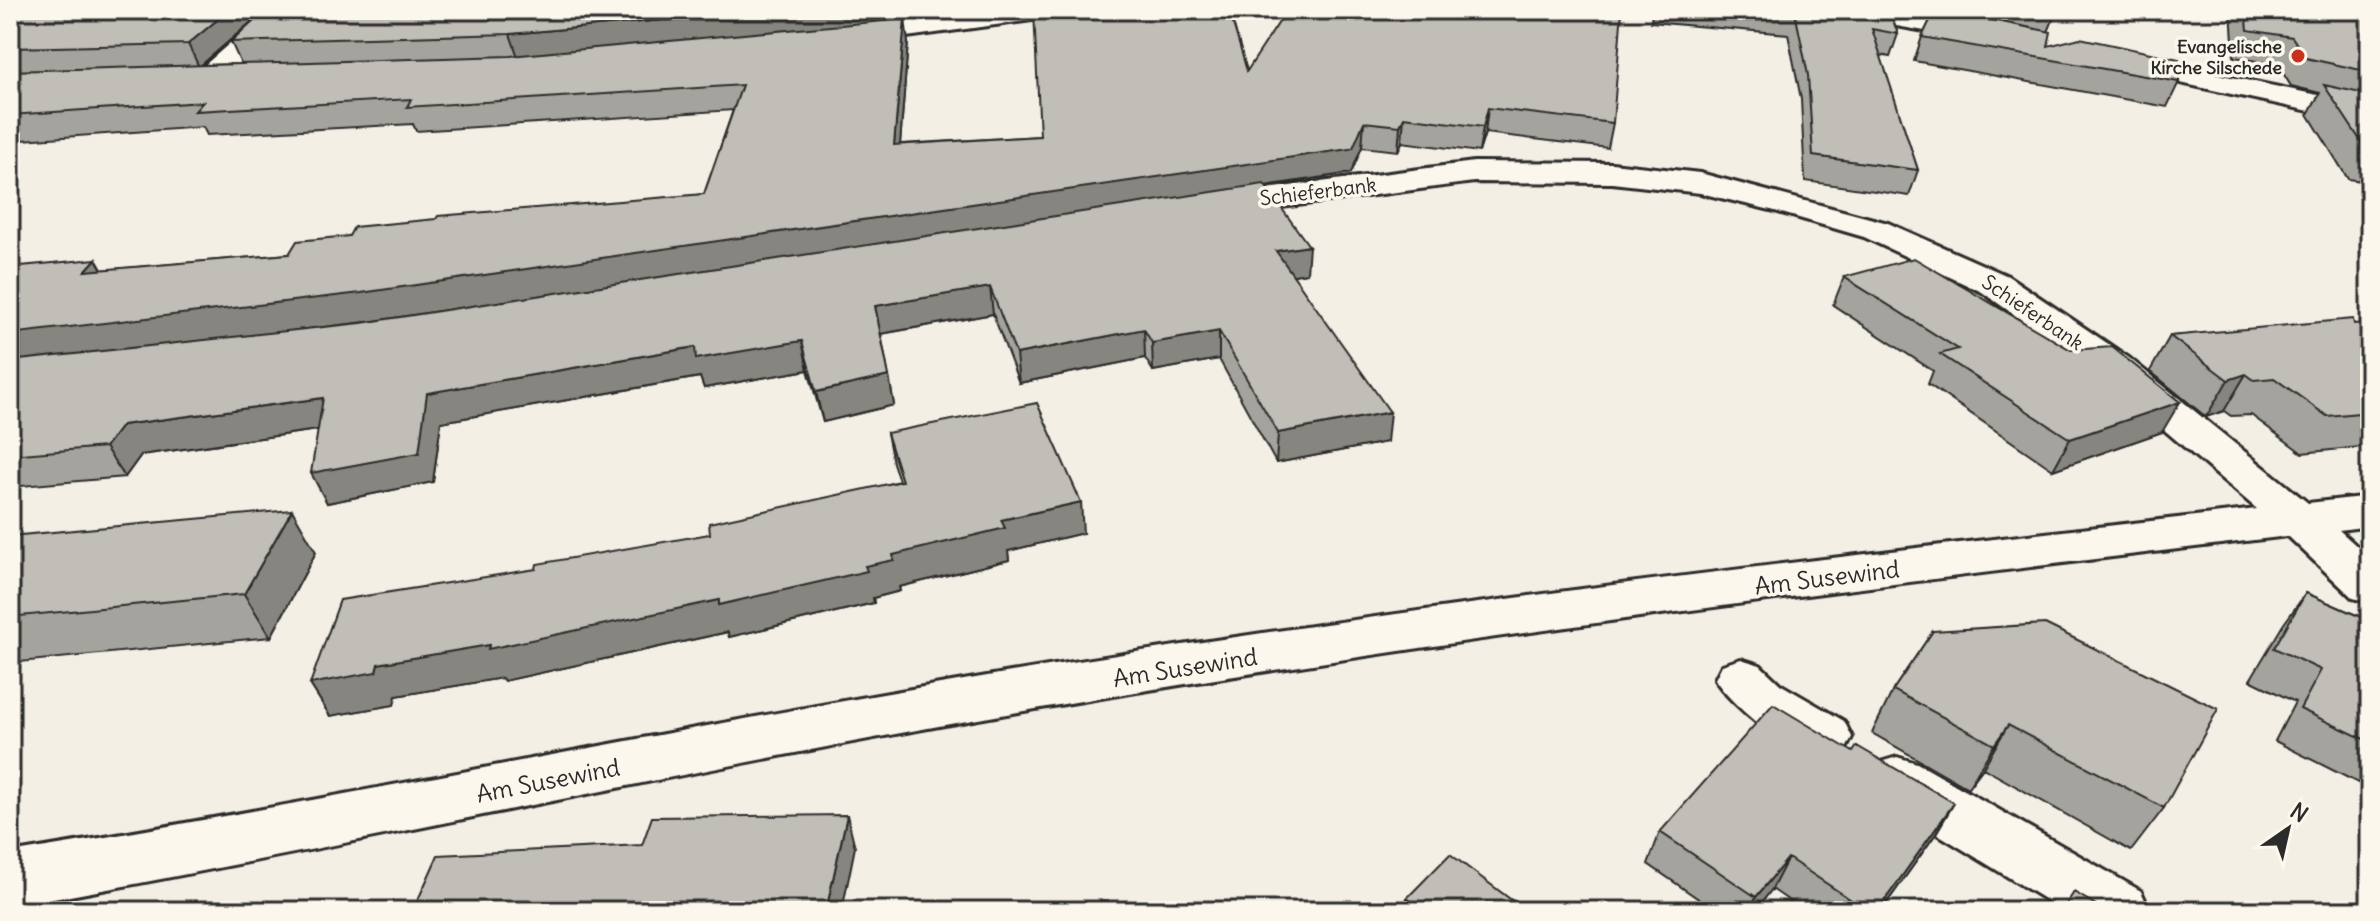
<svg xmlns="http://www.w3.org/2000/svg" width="2380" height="921" viewBox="0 0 2380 921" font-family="Delius,sans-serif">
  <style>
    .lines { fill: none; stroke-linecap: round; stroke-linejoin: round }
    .minor-casing { stroke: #2b2b2b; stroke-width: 6 }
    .minor { fill: #fbf7ec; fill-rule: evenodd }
    .wall { fill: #a5a39d; stroke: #2b2b2b; stroke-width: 2 }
    .shaded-wall { fill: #86857f; stroke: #2b2b2b; stroke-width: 2 }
    .building { fill: #c0beb6; stroke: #2b2b2b; stroke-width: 2 }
    .poi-dot { fill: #c8321e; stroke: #fbf7ec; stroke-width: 3 }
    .labels { text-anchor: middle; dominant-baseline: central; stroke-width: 7; stroke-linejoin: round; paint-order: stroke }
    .far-poi-label { font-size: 18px; font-weight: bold; fill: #2b2b2b; stroke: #fbf7ec; text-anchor: end }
    .street-label { font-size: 20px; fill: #2b2b2b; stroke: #fbf7ec }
    .near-street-label { font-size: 24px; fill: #2b2b2b; stroke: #fbf7ec }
  </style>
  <rect width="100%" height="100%" fill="#f3efe4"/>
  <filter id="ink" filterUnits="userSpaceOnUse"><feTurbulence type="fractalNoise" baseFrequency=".0125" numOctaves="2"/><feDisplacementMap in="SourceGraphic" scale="16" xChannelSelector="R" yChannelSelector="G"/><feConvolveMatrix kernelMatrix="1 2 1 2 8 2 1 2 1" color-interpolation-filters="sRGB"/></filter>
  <g filter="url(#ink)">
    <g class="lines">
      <g class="minor-casing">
        <path id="minor" d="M 268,10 L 296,10 L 219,82 L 199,82 L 195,76 L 199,70 Z
          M 990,10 L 1060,10 L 1047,18 L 847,45 L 838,43 L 834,37 L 838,31 L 847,29 Z
          M 1838,10 L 1895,10 L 1987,26 L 1996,28 L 2000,34 L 1996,40 L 1987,42 L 1851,18 Z
          M 2121,54 L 2370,106 L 2370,124 L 2111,68 L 2107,62 L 2111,56 Z
          M 1474,162 L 1612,163 L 1700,173 L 1888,223 L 2008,276 L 2129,358 L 2308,503 L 2370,496 L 2370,526 L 2339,530 L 2370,558 L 2370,603 L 2353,598 L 2288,536 C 1858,587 1428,640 1001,715 C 669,773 341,848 10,907 L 10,853 C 341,799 669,729 999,674 C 1416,605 1837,556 2257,509 L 2101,376 L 1982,292 L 1864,237 L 1775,211 L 1700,193 L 1612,183 L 1474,182 L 1212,216 L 1200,213 L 1195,206 L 1200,199 L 1212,196 Z
          M 1741,659 L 1760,665 L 1780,684 L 1844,721 L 1852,737 L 1844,753 C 1838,754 1831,758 1825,758 C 1797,761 1728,703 1715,679 L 1722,665 Z
          M 1897,757 L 1917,763 L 2141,891 L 2150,911 L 2064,911 L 1877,797 L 1868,780 L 1877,763 Z"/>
      </g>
      <use href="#minor" class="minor"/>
    </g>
    <path class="wall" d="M 10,10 L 265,10 L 201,65 L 241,64 L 231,42 L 266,10 L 890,10 L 889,21 L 908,42 L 900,144 L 1040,136 L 1047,10 L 1229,10 L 1247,71 L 1613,123 L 1608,148 L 1485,133 L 1479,152 L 1402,142 L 1398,151 L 1362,147 L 1351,173 L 1265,186 L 1307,273 L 1293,275 L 1387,442 L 1276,463 L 1219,359 L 1153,371 L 1145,358 L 1019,383 L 993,314 L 881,334 L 894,405 L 823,422 L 808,370 L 704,388 L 700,377 L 441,422 L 433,482 L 327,503 L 318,430 L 141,455 L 125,477 L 10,487 L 10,267 L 102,270 L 289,254 L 349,236 L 704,194 L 733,110 L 416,131 L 413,124 L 207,135 L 203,127 L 22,140 L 21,138 L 10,139 Z
      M 1652,10 L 1889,10 L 1898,34 L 1890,57 L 1880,55 L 1918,170 L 1909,196 L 1805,181 L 1801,99 L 1788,34 L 1651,22 Z
      M 1935,10 L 2057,10 L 2048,32 L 2048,46 L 2179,82 L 2167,107 L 1914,61 L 1922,37 Z
      M 2231,10 L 2370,10 L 2370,182 L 2348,179 L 2308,114 L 2320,93 L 2291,86 L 2278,65 L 2234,57 Z
      M 1844,277 L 2162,432 L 2053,470 L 1928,384 L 1933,371 L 1833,305 Z
      M 2354,324 L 2370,325 L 2370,446 L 2302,453 L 2251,415 L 2231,416 L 2224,411 L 2206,417 L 2150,371 L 2170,336 Z
      M 887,433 L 1083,533 L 1008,551 L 1009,560 L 899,587 L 900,591 L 873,598 L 874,603 L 729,637 L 728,632 L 504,681 L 502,678 L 396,696 L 394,705 L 330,716 L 310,684 L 536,569 L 710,534 L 899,481 L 893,463 Z
      M 10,536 L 316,552 L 271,637 L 10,663 Z
      M 2306,593 L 2370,621 L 2370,789 L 2275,741 L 2295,702 L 2250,680 L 2283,625 Z
      M 1933,631 L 2164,808 L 2131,851 L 1983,768 L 1968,788 L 1872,733 L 1893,690 Z
      M 1853,752 L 1954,803 L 1935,835 L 1881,911 L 1804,911 L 1772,889 L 1755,911 L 1716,911 L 1648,864 L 1660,832 Z
      M 1407,898 L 1514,902 L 1512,911 L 1404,911 Z
      M 2370,901 L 2370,911 L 2366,911 Z"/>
    <path class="shaded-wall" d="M 229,10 L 265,10 L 199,67 L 188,44 Z
      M 772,10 L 890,10 L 889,21 L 518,57 L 510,34 Z
      M 905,19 L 908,42 L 898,170 L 894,145 Z
      M 1488,108 L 1485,133 L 1479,152 L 1483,127 Z
      M 1404,117 L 1402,142 L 1398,151 L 1400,126 Z
      M 1364,122 L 1362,147 L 1351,173 L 374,321 L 10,365 L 10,334 Z
      M 1309,246 L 1307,273 L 1275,278 L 1276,251 Z
      M 96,259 L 112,287 L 85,271 Z
      M 990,287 L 993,314 L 880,334 L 875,306 Z
      M 1144,329 L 1145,358 L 1019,383 L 1016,354 Z
      M 1219,331 L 1219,359 L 1153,371 L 1152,343 Z
      M 802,341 L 808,370 L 704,388 L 700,377 L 441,422 L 433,482 L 327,503 L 311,473 L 427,393 L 695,347 Z
      M 2246,374 L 2224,411 L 2206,417 L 2228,380 Z
      M 889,376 L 894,405 L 823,422 L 816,392 Z
      M 323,398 L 338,427 L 141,455 L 125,477 L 105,447 L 122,425 Z
      M 2180,402 L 2162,432 L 2053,470 L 2070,439 Z
      M 1390,412 L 1387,442 L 1276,463 L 1278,433 Z
      M 1081,502 L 1083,533 L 1008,551 L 1009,560 L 899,587 L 900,591 L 873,598 L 874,603 L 729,637 L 728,632 L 504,681 L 502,678 L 396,696 L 394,705 L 330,716 L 310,684 L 378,664 L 865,566 L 893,555 L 1001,520 Z
      M 292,510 L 316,552 L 271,637 L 244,594 Z
      M 2008,725 L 1983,768 L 1968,788 L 1994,745 Z
      M 1954,803 L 1935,835 L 1881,911 L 1877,911 Z
      M 847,815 L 855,847 L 842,911 L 826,911 Z
      M 1788,858 L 1772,889 L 1755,911 L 1749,911 L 1756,897 Z"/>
    <path class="building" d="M 10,10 L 229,10 L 188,44 L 10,48 Z
      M 266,10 L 772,10 L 510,34 L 231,42 Z
      M 1048,10 L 1229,10 L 1247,71 L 1287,10 L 1622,10 L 1613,123 L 1488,108 L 1483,127 L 1404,117 L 1400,126 L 1364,122 L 1353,148 L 1349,149 L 361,293 L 10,334 L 10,267 L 96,259 L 85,271 L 289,254 L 297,241 L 349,236 L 354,227 L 436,219 L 438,216 L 704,194 L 742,85 L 407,107 L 411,99 L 195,111 L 203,102 L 10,115 L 10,71 L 510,56 L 905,19 L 894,145 L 1040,136 L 1034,12 L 1048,11 Z
      M 1770,10 L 1889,10 L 1898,34 L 1872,29 L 1918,170 L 1813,156 L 1808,75 L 1795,12 Z
      M 1935,10 L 1943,10 L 2051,32 L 2048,46 L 2080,38 L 2179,59 L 2179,82 L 1922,37 Z
      M 2246,10 L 2370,10 L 2370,72 L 2306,58 L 2292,37 L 2248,30 Z
      M 2324,85 L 2370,95 L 2370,149 L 2366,149 Z
      M 1264,184 L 1309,246 L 1276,251 L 1390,412 L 1278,433 L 1219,331 L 1152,343 L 1144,329 L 1016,354 L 990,287 L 875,306 L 889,376 L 816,392 L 802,341 L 696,359 L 695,347 L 427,393 L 419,453 L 311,473 L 323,398 L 122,425 L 105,447 L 10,455 L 10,361 L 361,323 Z
      M 1914,258 L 2071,350 L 2112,347 L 2180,402 L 2070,439 L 1940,354 L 1958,349 L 1844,277 Z
      M 2353,319 L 2354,324 L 2367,323 L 2370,325 L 2370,412 L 2327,416 L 2274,378 L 2254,380 L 2246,374 L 2228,380 L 2170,336 Z
      M 1037,403 L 1081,502 L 1001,520 L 1005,528 L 893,555 L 894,560 L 865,566 L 867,571 L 719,605 L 719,600 L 488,649 L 489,645 L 378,664 L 376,672 L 310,684 L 340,600 L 536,569 L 537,564 L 710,534 L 709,523 L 902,481 L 887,433 Z
      M 292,510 L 244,594 L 10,617 L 10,536 Z
      M 2306,593 L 2370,621 L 2370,742 L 2300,709 L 2321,670 L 2274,648 Z
      M 2045,624 L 2218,709 L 2164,808 L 2008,725 L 1994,745 L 1893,690 L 1933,631 Z
      M 1773,704 L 1853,752 L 1857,746 L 1954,803 L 1877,911 L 1868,911 L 1788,858 L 1756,897 L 1660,832 Z
      M 847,815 L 826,911 L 413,911 L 438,855 L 642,845 L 652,817 Z
      M 1450,854 L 1514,902 L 1507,911 L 1423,911 L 1407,898 Z
      M 2074,892 L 2106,911 L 2062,911 Z"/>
  </g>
  <circle class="poi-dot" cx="2298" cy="56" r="8"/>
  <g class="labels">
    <g class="far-poi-label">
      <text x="2282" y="46">Evangelische<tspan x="2282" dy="21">Kirche Silschede</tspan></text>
    </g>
    <g class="street-label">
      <text transform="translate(1318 191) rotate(-7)">Schieferbank</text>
      <text transform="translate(2033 312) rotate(34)">Schieferbank</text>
    </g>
    <g class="near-street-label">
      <text transform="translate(1827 577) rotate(-7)">Am Susewind</text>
      <text transform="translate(1185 667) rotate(-9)">Am Susewind</text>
      <text transform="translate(548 780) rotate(-11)">Am Susewind</text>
    </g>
  </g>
  <rect width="2380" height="921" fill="none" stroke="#fbf7ec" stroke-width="40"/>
  <rect x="20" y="20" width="2340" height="881" fill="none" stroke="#2b2b2b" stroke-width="3" filter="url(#ink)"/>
  <g transform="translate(2288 829) rotate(34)" stroke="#fbf7ec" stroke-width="6" paint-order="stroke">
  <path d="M0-6L14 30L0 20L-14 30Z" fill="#2b2b2b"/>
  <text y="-12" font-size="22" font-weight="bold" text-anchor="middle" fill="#2b2b2b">N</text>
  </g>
</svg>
